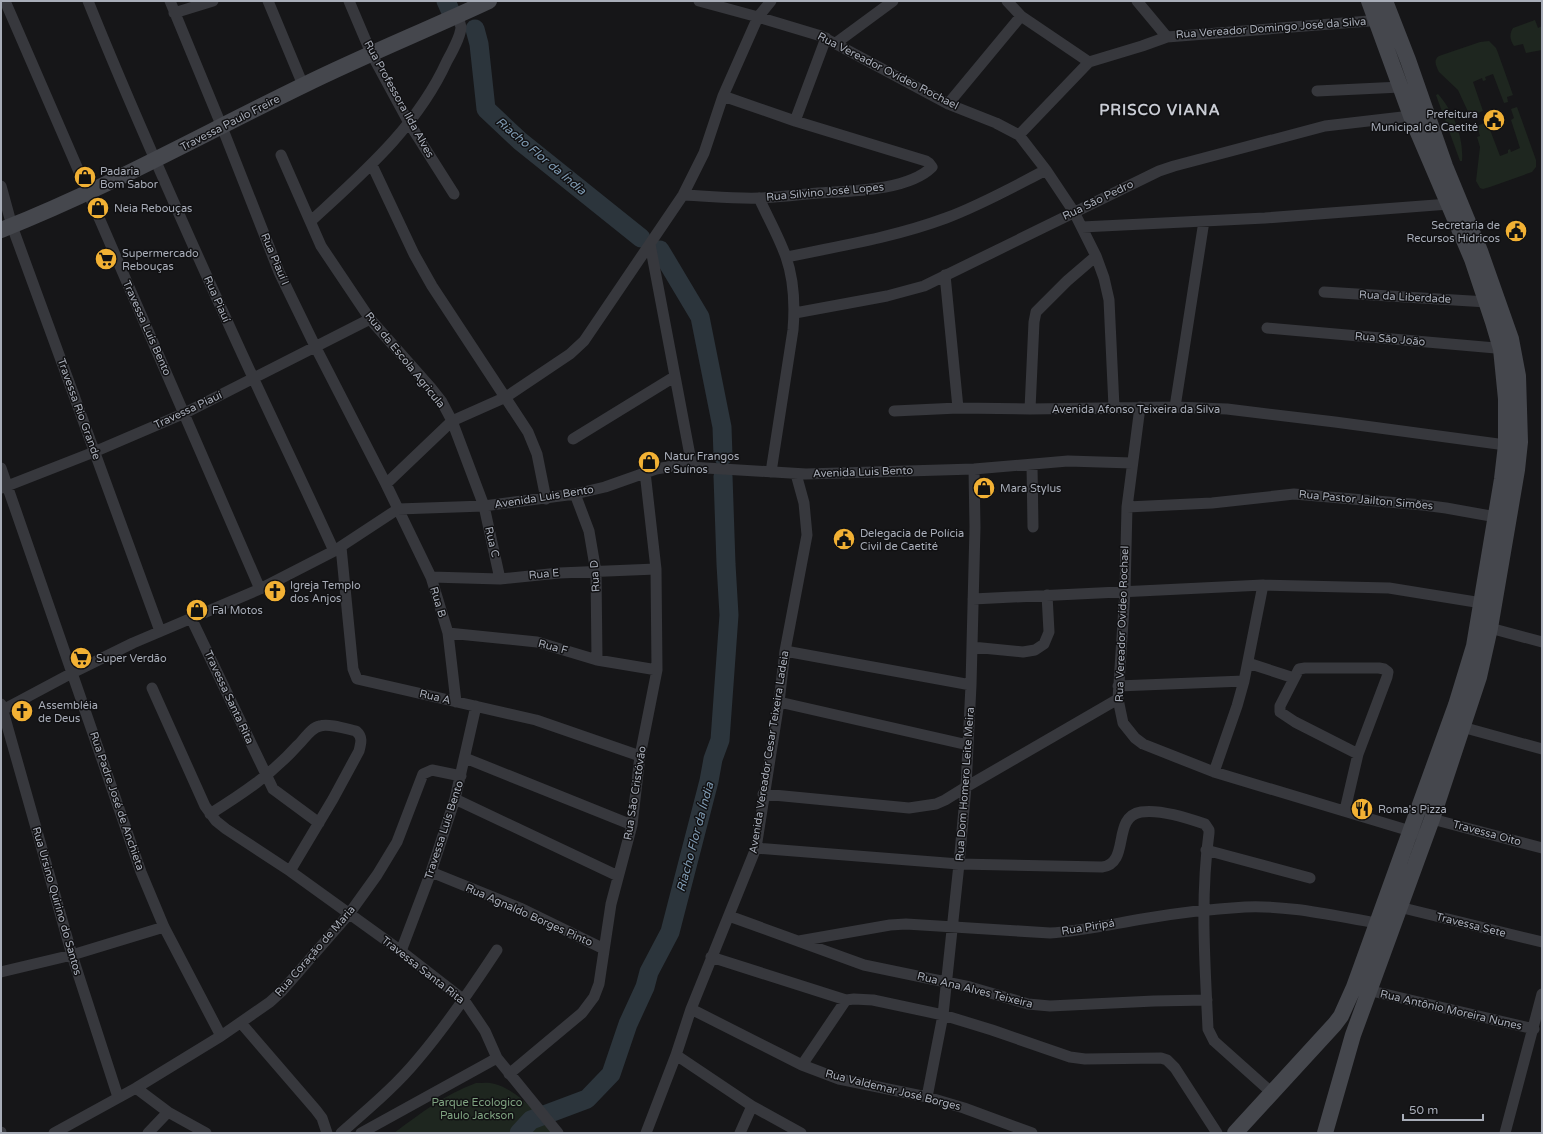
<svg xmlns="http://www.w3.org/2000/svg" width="1543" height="1134" viewBox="0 0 1543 1134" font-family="'Varela Round',sans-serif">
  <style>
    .green { fill: #1e261f }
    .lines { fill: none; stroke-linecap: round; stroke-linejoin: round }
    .river { stroke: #2c353c; stroke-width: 19 }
    .street { stroke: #37383d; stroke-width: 11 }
    .secondary { stroke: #45474d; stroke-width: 16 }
    .labels { text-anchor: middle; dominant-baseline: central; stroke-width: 3; stroke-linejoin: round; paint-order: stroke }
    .street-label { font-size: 11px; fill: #a8adb8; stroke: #111113 }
    .poi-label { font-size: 11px; fill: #a8adb8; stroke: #111113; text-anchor: start }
    .park-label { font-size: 11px; fill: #7fa381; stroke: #111113 }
    .water-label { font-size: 12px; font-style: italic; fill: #7f9bb3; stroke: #111113 }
    .district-label { font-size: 15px; font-weight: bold; letter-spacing: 1px; fill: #c9ccd4; stroke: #111113 }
  </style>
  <rect width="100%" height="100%" fill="#161618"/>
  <path class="green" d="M 1535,20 L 1538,28 L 1542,26 L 1542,50 L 1526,53 L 1523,44 L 1514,46 C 1510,40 1509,34 1513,28 Z
    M 1489,41 L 1496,48 L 1498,53 L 1513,95 L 1507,97 L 1508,102 L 1504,103 L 1493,74 L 1485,77 L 1486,80 L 1483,81 L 1482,78 L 1473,82 L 1483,111 L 1470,116 L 1458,90 L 1439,72 C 1436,66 1433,60 1439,56 L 1480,42 Z
    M 1438,94 C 1453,111 1464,137 1462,161 L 1460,161 L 1436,95 Z
    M 1517,107 L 1536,160 L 1536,167 L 1532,172 L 1490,187 L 1483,189 L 1480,188 L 1476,181 L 1480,147 L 1477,137 L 1480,136 L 1477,126 L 1487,122 L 1500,156 L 1508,153 L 1508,150 L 1510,149 L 1511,152 L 1520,148 L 1511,120 L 1514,118 L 1511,109 Z
    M 476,1083 C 482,1083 489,1082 495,1084 C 519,1091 538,1115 554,1133 L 394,1133 C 421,1113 444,1095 476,1083 Z"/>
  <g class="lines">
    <path class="river" d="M 446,1 L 450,10
      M 475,29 L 479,44 L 486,109 L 520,141 L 641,238
      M 660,250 L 700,317 L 722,427 L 723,456
      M 519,1133 L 531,1120 L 587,1099 L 611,1074 L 628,1024 L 645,987 L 649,972 L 670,932 L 709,781 L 713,759 L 720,740 L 729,615 L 726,564 L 723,476"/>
    <path class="street" d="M 5,1 C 89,198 177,393 260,589
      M 88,1 C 133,113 183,224 233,334 C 266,407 301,478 334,551
      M 170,1 L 222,127 L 279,272 L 315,346 L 386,484 L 431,577 L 448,633 L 456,702
      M 268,1 L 303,85
      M 349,1 L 371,53 L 409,123 L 454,194
      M 699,1 L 758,17 L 821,36 L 948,104 L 996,123 L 1019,135 L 1046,170 L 1074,212 L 1096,256 L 1104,278 L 1109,300 L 1114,407
      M 1007,1 L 1021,16 L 1089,62
      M 1137,1 L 1167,37
      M 174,13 L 213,1
      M 836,43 L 893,1
      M 1317,91 L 1401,87
      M 948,104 L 1021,16
      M 795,121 L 826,38
      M 1019,135 L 1089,62 L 1142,46 L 1167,37 L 1382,20
      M 281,155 L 321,246 L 370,319 L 431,388 L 442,402 L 452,421 L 484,506 L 500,579
      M 372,165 L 414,254 L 432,286 L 528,432 L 537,454 L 546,499
      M 1,186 L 12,226 L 160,631
      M 683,195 C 709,196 735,199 760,198 C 779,197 798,195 818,193 C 849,191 908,191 932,167 L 929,163 L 926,161 L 795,121 L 723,96
      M 759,198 C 768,218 779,237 786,257 C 794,280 795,306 793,330 L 771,472
      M 311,221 C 363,173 417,127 447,61 C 451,54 461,35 461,27 C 460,24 459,19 458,15
      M 1082,227 L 1265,218 L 1449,204
      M 650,244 L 692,466
      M 786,257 C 840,246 895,237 946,218 C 981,205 1013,187 1046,170
      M 945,275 L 958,408
      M 1324,292 L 1487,302
      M 795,313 L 887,296 L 924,286 L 1159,171 L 1174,166 L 1325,126 L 1411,116
      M 1267,328 L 1507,349
      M 1140,407 L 1127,507 L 1125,591 L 1118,699 L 1123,723 L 1135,738 L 1143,744 L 1214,772 L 1417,833
      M 1175,407 L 1204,221
      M 1030,409 L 1034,322 L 1036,312 L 1067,281 L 1096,256
      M 894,411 L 958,408 L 1030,409 L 1175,407 L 1227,409 L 1335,422 L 1513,446
      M 573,439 L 674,377
      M 1032,465 L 1033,527
      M 1,468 L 141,872 L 164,927 L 221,1036
      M 386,484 L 452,421 L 506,397 L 570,354 L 584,341 L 683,195 L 704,153 L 723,96 L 758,17 L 771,1
      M 2,488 L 94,452 L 185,413 L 370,319
      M 575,494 L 589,531 L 596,572 L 597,660
      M 1127,507 L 1212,503 L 1294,494 L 1423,505 L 1446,508 L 1502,518
      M 341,547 L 353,669 L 357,679 L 536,720 L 640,756
      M 431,577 L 500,579 L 559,573 L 656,569
      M 973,599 L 1263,585 L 1389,588 L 1488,604
      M 191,618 L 273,789 L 319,823
      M 1490,628 L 1542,642
      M 448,633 L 537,642 L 597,660 L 657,670
      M 972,647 L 1023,652 L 1035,650 L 1044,644 L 1049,632 L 1047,595
      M 785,651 L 971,685
      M 1248,663 L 1294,678
      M 1118,686 L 1244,681
      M 152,688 L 205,806 L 216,821 L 226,829 L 290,871 L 401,951 L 464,1000 L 485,1031 L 497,1058 L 558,1133
      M 779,702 L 968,745
      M 1,704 L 72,955 L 118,1097
      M 1,711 L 72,673 L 133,643 L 260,589 L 334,551 L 398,509 L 484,506 L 575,494 L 605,487 L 656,469 L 673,466 L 806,474 L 974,469 L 1068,461 L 1132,463
      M 1462,727 L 1542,749
      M 465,758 L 632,825
      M 1214,772 L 1237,706 L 1244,681 L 1263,585
      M 763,794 L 909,808 L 936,804 L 945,800 L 966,787 L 1118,699
      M 455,799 L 618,876
      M 1345,810 L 1358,754 L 1387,677 L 1388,672 L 1384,669 L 1379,668 L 1305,668 L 1299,669 L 1280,706 L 1280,712 L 1295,722 L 1358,754
      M 210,814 C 242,794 272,774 297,746 C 304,740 310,728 320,726 C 328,723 347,729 356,731 C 363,737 361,743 359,751 L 333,799 L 290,871
      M 1432,819 L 1542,848
      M 756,848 L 959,864 L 1102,867 C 1131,863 1111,817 1141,812 C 1160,809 1187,818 1205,824 L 1209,830 L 1209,833 C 1200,899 1205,963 1208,1029 L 1214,1041 L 1272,1093
      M 1206,850 L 1310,878
      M 431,872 L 520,908 L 604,949
      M 1399,907 L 1542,942
      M 729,916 L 864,965 L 970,987 L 1028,1004 L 1050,1006 L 1154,1001 L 1207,1000
      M 799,941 L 890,925 L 906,924 L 1050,933 C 1081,931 1112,924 1142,919 C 1176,913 1211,909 1245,907 C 1289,905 1334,916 1377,923
      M 401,951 L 431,872 L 455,799 L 476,706
      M 711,957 L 846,1000 L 854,999 L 873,1000 L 943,1015 L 992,1030 L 1070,1057 L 1085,1059 L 1161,1058 L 1167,1060 L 1175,1068 L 1217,1133
      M 1,972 L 72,955 L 164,927
      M 1363,989 L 1534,1029
      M 691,1009 L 802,1065 L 839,1079 L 927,1097 L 964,1108 L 1032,1133
      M 241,1023 L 316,1110 L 322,1118 L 327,1133
      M 676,1055 L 752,1106 L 801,1133
      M 802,1065 L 846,1000
      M 509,1074 L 582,1013 L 594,997 L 599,984 L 611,904 L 632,825 L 640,756 L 657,670 L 656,569 L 645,472
      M 136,1088 L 168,1112 L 206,1133
      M 927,1097 L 943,1015 L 959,864 L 966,787 L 971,685 L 975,527 L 974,469
      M 1,1132 L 1,1133
      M 54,1133 L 136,1088 L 221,1036 L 270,1002 L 282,991 L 349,914 L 377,875 L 397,842 L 423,774 L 432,770 L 461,776
      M 148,1133 L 168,1112
      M 341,1133 C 367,1110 395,1087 418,1059 C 447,1025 472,988 497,950
      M 361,1133 L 497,1058
      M 646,1133 L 676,1055 L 691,1009 L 756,848 L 779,702 L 785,651 L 807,535 L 804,503 L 796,474
      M 740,1133 L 752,1106
      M 1505,1133 L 1542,994"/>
    <path class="secondary" d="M 1,230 C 105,189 203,134 304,85 C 365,55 427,30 489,1
      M 1235,1133 L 1335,1024 L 1341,1016 L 1354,987 L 1456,705 L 1474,646 L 1502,479 L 1506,445 L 1506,399 L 1501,349 L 1493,322 L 1472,259 L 1411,116 L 1369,1
      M 1325,1133 L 1353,1035 L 1432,819 L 1479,677 L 1490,628 L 1517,470 L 1520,442 L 1518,376 L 1511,339 L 1480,251 L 1445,166 L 1408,60 L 1385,1"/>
  </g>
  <defs>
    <g id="civic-disc" transform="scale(1.15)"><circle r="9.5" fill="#f2b134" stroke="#111113"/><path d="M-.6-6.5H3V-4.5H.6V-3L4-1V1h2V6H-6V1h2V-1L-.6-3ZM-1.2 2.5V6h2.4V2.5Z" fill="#111"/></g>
    <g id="shop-disc" transform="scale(1.15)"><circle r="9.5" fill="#f2b134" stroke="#111113"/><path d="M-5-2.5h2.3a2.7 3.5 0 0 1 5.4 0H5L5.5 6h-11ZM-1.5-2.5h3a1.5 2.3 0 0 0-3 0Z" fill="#111"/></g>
    <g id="supermarket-disc" transform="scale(1.15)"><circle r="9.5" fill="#f2b134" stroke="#111113"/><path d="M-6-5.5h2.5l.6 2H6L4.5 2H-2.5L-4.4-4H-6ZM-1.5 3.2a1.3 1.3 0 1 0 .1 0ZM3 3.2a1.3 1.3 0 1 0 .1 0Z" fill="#111"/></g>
    <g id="church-disc" transform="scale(1.15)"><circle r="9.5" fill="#f2b134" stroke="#111113"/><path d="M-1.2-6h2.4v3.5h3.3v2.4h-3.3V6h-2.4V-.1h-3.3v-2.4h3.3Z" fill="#111"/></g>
    <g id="restaurant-disc" transform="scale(1.15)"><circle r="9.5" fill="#f2b134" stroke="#111113"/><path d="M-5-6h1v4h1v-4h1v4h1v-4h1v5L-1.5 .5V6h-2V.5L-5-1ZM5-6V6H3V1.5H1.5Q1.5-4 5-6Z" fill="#111"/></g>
  </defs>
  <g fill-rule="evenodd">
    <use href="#civic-disc" x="1494" y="120"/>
    <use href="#shop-disc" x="85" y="177"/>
    <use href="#shop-disc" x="98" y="208"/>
    <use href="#civic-disc" x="1516" y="231"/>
    <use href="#supermarket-disc" x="106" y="259"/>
    <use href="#shop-disc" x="649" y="462"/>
    <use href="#shop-disc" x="984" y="488"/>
    <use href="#civic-disc" x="844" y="539"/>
    <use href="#church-disc" x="275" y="591"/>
    <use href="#shop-disc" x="197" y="610"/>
    <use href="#supermarket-disc" x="81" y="658"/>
    <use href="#church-disc" x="22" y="711"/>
    <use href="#restaurant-disc" x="1362" y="809"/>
  </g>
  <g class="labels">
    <g class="street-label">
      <text transform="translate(1271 28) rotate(-4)">Rua Vereador Domingo José da Silva</text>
      <text transform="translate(888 71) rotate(27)">Rua Vereador Ovídeo Rochael</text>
      <text transform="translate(399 99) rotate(61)">Rua Professora Ilda Alves</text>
      <text transform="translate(230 123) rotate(-27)">Travessa Paulo Freire</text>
      <text transform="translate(825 192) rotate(-5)">Rua Silvino José Lopes</text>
      <text transform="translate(1098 200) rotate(-26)">Rua São Pedro</text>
      <text transform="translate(275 259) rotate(67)">Rua Piauí I</text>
      <text transform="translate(1405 297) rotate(3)">Rua da Liberdade</text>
      <text transform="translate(217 299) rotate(66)">Rua Piauí</text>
      <text transform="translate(147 328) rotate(66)">Travessa Luís Bento</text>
      <text transform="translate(1390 339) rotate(5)">Rua São João</text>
      <text transform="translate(405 360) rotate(51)">Rua da Escola Agricula</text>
      <text transform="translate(79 409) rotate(70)">Travessa Rio Grande</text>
      <text x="1136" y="409">Avenida Afonso Teixeira da Silva</text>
      <text transform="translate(188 410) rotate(-25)">Travessa Piauí</text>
      <text transform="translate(863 472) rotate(-2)">Avenida Luis Bento</text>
      <text transform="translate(544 497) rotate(-9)">Avenida Luis Bento</text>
      <text transform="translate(1366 500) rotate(5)">Rua Pastor Jailton Simões</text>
      <text transform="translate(492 542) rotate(77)">Rua C</text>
      <text transform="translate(544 574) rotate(-5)">Rua E</text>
      <text transform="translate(595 576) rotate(-94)">Rua D</text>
      <text transform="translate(438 602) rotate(73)">Rua B</text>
      <text transform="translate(1122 624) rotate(-88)">Rua Vereador Ovídeo Rochael</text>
      <text transform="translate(553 647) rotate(15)">Rua F</text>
      <text transform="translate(229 697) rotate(65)">Travessa Santa Rita</text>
      <text transform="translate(435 697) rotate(13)">Rua A</text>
      <text transform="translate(769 752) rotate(-81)">Avenida Vereador Cesar Teixeira Ladeia</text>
      <text transform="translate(965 784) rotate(-86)">Rua Dom Homero Leite Meira</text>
      <text transform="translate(635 793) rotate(-81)">Rua São Cristóvão</text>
      <text transform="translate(117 801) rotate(71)">Rua Padre José de Anchieta</text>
      <text transform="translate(444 830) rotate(-72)">Travessa Luís Bento</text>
      <text transform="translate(1487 833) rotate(15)">Travessa Oito</text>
      <text transform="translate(57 901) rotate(74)">Rua Ursino Quirino do Santos</text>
      <text transform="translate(529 915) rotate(24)">Rua Agnaldo Borges Pinto</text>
      <text transform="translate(1471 925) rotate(14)">Travessa Sete</text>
      <text transform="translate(1088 927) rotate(-9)">Rua Piripá</text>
      <text transform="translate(315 951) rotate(-49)">Rua Coração de Maria</text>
      <text transform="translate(423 970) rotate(38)">Travessa Santa Rita</text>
      <text transform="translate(975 990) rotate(14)">Rua Ana Alves Teixeira</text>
      <text transform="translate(1451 1010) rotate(13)">Rua Antônio Moreira Nunes</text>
      <text transform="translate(893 1090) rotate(14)">Rua Valdemar José Borges</text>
    </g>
    <g class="poi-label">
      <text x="1478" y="114" text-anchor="end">Prefeitura<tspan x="1478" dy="13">Municipal de Caetité</tspan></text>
      <text x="100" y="171">Padaria<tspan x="100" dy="13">Bom Sabor</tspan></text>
      <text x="114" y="208">Neia Rebouças</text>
      <text x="1500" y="225" text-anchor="end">Secretaria de<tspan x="1500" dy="13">Recursos Hídricos</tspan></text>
      <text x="122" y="253">Supermercado<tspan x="122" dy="13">Rebouças</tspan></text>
      <text x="664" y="456">Natur Frangos<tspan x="664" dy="13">e Suínos</tspan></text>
      <text x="1000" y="488">Mara Stylus</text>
      <text x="860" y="533">Delegacia de Polícia<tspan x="860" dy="13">Civil de Caetité</tspan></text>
      <text x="290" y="585">Igreja Templo<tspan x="290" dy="13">dos Anjos</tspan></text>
      <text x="212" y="610">Fal Motos</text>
      <text x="96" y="658">Super Verdão</text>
      <text x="38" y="705">Assembléia<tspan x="38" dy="13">de Deus</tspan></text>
      <text x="1378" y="809">Roma's Pizza</text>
    </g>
    <g class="park-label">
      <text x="477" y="1102">Parque Ecologico<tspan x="477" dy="13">Paulo Jackson</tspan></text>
    </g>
    <g class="water-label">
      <text transform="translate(541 156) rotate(40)">Riacho Flor da Índia</text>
      <text transform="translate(695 837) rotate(-75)">Riacho Flor da Índia</text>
    </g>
    <g class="district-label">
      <text x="1160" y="110">PRISCO VIANA</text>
    </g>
  </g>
  <rect width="1543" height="1134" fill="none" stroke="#a8adb8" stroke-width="4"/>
  <path d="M1403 1114v6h80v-6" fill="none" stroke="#a8adb8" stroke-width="2"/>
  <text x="1409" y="1114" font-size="12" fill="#a8adb8" stroke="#111113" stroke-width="3" paint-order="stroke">50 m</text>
</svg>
